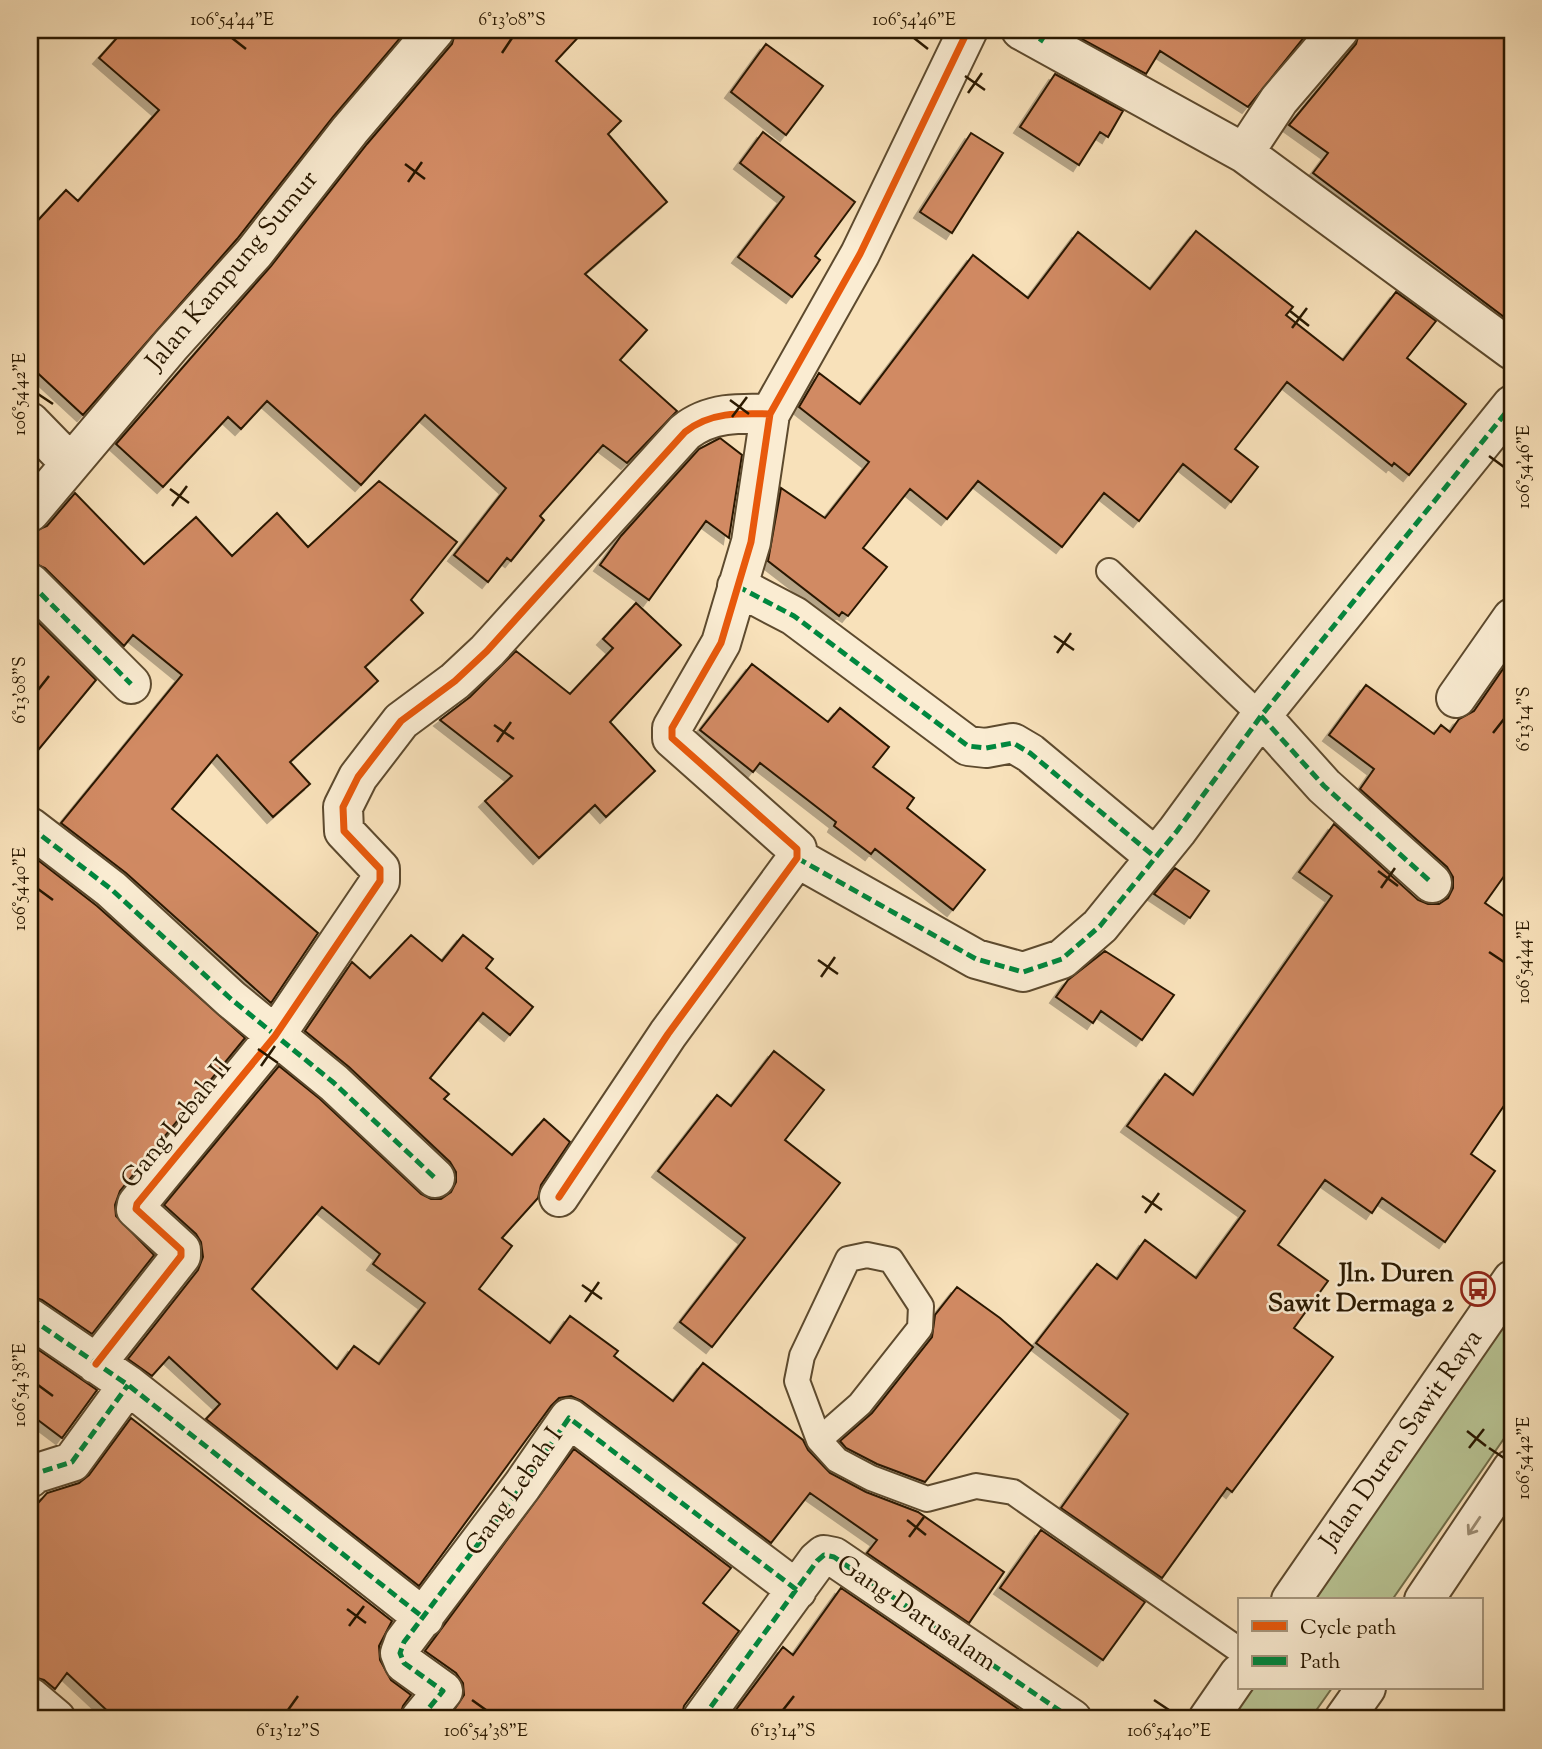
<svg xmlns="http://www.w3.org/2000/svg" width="1542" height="1749" viewBox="0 0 1542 1749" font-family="'Sorts Mill Goudy',serif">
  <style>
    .green { fill: #b8c494; stroke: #706e4a; stroke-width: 2 }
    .building { fill: #d18a63; stroke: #291800; stroke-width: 2; fill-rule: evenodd; filter: url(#shadow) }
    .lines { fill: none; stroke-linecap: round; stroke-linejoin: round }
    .service-casing { stroke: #5d4a2e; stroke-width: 28 }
    .minor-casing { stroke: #5d4a2e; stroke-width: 42 }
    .tertiary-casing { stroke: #5d4a2e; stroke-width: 42 }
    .service { stroke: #faecd2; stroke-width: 24 }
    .minor { stroke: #faecd2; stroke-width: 38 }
    .tertiary { stroke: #faecd2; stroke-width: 38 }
    .quiet { stroke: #00873e; stroke-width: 5; stroke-dasharray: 10 5; stroke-linecap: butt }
    .cycleway-casing { stroke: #faecd2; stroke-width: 11 }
    .cycleway { stroke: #e8590c; stroke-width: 7 }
    .oneway { stroke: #9c8d74 }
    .ticks { fill: none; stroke: #291800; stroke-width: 2.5 }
    .labels { text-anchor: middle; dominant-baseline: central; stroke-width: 5; stroke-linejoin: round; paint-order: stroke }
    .street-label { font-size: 26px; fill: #291800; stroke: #faecd2 }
    .poi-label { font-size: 26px; font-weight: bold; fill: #291800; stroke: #faecd2; text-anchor: end }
    .neatline { fill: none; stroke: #291800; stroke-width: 2.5 }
    .ticks-label { font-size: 18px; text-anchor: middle; fill: #291800 }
  </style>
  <defs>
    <filter id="shadow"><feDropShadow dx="-6" dy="6" stdDeviation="0" flood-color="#0004"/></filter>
  </defs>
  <rect width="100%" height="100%" fill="#f8e1ba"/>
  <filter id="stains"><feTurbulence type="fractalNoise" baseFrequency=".00286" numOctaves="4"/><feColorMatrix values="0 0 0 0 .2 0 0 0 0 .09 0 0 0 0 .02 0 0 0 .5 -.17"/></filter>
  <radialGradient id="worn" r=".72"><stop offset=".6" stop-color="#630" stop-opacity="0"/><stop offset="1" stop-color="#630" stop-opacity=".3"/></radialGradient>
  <path class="green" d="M 1512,1302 L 1512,1427 L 1392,1600 L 1309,1600 Z
    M 1249,1688 L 1332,1688 L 1310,1719 L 1228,1719 Z"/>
  <path class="building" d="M 124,30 L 407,30 L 333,117 L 237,239 L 83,415 L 30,366 L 30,229 L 66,190 L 78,201 L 159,110 L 99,58 Z
    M 456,30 L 585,30 L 556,61 L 621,121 L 608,134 L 667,202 L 585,274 L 647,330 L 620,360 L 677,411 L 627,463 L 603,445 L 540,516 L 544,520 L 511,561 L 507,558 L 488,582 L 454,555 L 506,488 L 425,415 L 361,485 L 267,401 L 241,429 L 228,417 L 163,487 L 116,444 L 271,266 L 367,144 L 452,44 Z
    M 1083,30 L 1310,30 L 1248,107 L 1160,51 L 1146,74 L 1078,37 Z
    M 1360,30 L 1512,30 L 1512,323 L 1313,173 L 1328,153 L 1289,125 L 1356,44 Z
    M 766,44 L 823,86 L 786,135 L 731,92 Z
    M 1055,74 L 1123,111 L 1108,137 L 1100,132 L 1079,165 L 1020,127 Z
    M 763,132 L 855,202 L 815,256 L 820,260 L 792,297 L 738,257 L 784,197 L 740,163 Z
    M 971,133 L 1003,153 L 952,233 L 920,212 Z
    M 1196,231 L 1293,307 L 1286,315 L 1343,360 L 1396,292 L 1436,321 L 1407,358 L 1466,404 L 1409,475 L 1394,463 L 1392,466 L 1287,382 L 1235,449 L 1258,467 L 1231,502 L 1183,464 L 1139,521 L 1104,493 L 1062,547 L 978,481 L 947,519 L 910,489 L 863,548 L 887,567 L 848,616 L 842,612 L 839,616 L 768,561 L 781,488 L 825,518 L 869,462 L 799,407 L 819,373 L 860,404 L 973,255 L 1028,298 L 1078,232 L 1150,289 Z
    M 720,438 L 742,455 L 729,538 L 706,521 L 649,600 L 600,565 L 621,536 L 699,449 Z
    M 379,481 L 457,542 L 411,600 L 423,613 L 365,667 L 378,681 L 290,762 L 310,784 L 273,817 L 217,755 L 172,809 L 318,933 L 271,1003 L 126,873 L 61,823 L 182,675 L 133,635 L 124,646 L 45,568 L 31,562 L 30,533 L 47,526 L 75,493 L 144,564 L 196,517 L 232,556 L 277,513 L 308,547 Z
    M 636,603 L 681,645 L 610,722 L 655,771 L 606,817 L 595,805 L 539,858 L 485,801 L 512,776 L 440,720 L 470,697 L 516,651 L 570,694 L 613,648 L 603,639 Z
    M 30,614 L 96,680 L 30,760 Z
    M 1512,656 L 1512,865 L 1485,903 L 1512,922 L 1512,1094 L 1471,1154 L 1495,1171 L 1445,1242 L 1382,1198 L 1372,1213 L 1325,1180 L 1278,1245 L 1328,1281 L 1294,1328 L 1333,1357 L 1232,1492 L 1227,1488 L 1162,1578 L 1061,1508 L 1128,1414 L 1036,1343 L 1097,1264 L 1117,1279 L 1145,1240 L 1196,1278 L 1245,1211 L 1127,1126 L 1165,1074 L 1193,1095 L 1332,896 L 1299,872 L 1334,824 L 1418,900 L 1428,904 L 1439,904 L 1448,898 L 1453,888 L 1453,877 L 1447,867 L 1360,789 L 1374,769 L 1329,735 L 1366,685 L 1434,734 L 1441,725 L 1450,732 L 1459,719 L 1474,711 Z
    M 752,664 L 828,722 L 840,708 L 889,747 L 873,767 L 914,798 L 907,808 L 985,870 L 953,910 L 875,849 L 871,854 L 834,826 L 836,822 L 760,763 L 753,772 L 700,730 Z
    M 34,857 L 97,906 L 245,1038 L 120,1191 L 115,1205 L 116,1216 L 154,1255 L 92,1334 L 42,1300 L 30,1296 L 30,862 Z
    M 1175,868 L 1209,891 L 1190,918 L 1154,894 Z
    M 411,935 L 442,961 L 463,935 L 493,959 L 486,968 L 533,1007 L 510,1035 L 483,1013 L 430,1078 L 449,1094 L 444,1099 L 512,1155 L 544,1119 L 570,1142 L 541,1185 L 538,1198 L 502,1238 L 512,1246 L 479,1289 L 550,1343 L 570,1316 L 618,1351 L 614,1356 L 673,1401 L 703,1363 L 803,1440 L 808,1450 L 830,1473 L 866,1492 L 918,1512 L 1004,1572 L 969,1623 L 867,1553 L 877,1540 L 810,1493 L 771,1543 L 582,1401 L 571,1396 L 559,1398 L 551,1406 L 419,1586 L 206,1419 L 220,1404 L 169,1357 L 152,1376 L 128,1359 L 198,1270 L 203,1257 L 201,1242 L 196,1234 L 164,1205 L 279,1066 L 320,1099 L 421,1194 L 431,1199 L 441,1199 L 451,1192 L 456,1182 L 456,1172 L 450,1162 L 349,1067 L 305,1031 L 352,962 L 370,978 ZM 322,1207 L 380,1254 L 373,1264 L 425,1303 L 379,1364 L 354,1346 L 337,1369 L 252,1289 Z
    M 1105,951 L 1174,995 L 1142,1040 L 1101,1011 L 1093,1023 L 1056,997 L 1068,980 Z
    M 774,1051 L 824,1090 L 785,1140 L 840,1183 L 712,1347 L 680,1322 L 745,1238 L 658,1171 L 717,1095 L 731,1106 Z
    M 957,1287 L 1000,1318 L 1033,1347 L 925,1482 L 877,1464 L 846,1448 L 840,1441 L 872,1413 L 932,1337 L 935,1315 Z
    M 30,1344 L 97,1390 L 62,1438 L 30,1414 Z
    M 131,1418 L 392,1621 L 379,1646 L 380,1660 L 391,1680 L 411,1695 L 403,1706 L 399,1719 L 116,1719 L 67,1673 L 55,1689 L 44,1680 L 30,1676 L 30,1512 L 47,1493 L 79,1483 L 89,1475 Z
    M 574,1449 L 731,1568 L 703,1603 L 739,1631 L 684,1706 L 681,1719 L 448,1719 L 464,1695 L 463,1683 L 456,1673 L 425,1651 Z
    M 1041,1530 L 1145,1602 L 1103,1660 L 1000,1588 Z
    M 841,1588 L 1033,1719 L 729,1719 L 783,1647 L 793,1655 Z"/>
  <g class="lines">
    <g class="service-casing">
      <path id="service" d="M 1109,571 L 1261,716
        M 819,1440 L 860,1404 L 920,1328 L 921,1306 L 891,1260 L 867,1255 L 848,1259 L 802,1356 L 797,1381 L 819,1440 L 837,1460 L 871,1478 L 927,1499 L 976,1486 L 1013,1492 L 1239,1650"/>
    </g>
    <g class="minor-casing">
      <path id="minor" d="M 1021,30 L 1244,153 L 1512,350
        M 1244,153 L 1279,100 L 1339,30
        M 30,422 L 70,463
        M 30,512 L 171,345 L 254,253 L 350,130 L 435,30
        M 30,583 L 131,684
        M 737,586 L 794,616 L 968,746 L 986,748 L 1013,743 L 1030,753 L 1155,857
        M 1456,698 L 1512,618
        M 1261,716 L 1324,786 L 1432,883
        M 30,827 L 111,889 L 231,999 L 334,1083 L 435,1178
        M 797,858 L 976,959 L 1023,972 L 1062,959 L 1100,926 L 1177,831 L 1261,716 L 1512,405
        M 559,1197 L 668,1034 L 797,858 L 797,849 L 672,738 L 672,728 L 721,643 L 751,542 L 770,414 L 860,254 L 968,30
        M 30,1318 L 128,1385 L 424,1618
        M 96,1364 L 181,1256 L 181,1250 L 136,1209 L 137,1204 L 275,1036 L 380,881 L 380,869 L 344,831 L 343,807 L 358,777 L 401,721 L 455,681 L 487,651 L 685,432 C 710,412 739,413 770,414
        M 30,1478 L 34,1474 L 72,1462 L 128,1385
        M 30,1697 L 56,1719
        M 420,1719 L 443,1691 L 404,1663 L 400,1653 L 404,1642 L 522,1486 L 569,1418 L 797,1590
        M 702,1719 L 817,1561 L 824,1555 L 834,1557 L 1072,1719"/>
    </g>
    <g class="tertiary-casing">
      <path id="tertiary" d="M 1291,1600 L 1512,1280
        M 1424,1600 L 1512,1469
        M 1208,1719 L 1239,1674
        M 1344,1719 L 1366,1688"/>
    </g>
    <use href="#service" class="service"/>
    <use href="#minor" class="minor"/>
    <use href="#tertiary" class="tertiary"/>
    <path class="quiet" d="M 1040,42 L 1048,30
      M 30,583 L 131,684
      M 737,586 L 794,616 L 968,746 L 986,748 L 1013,743 L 1030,753 L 1155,857
      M 1261,716 L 1324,786 L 1432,883
      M 30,827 L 111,889 L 231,999 L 334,1083 L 435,1178
      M 797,858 L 976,959 L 1023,972 L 1062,959 L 1100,926 L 1177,831 L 1261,716 L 1512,405
      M 30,1318 L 128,1385 L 424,1618
      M 30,1478 L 34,1474 L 72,1462 L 128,1385
      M 420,1719 L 443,1691 L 404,1663 L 400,1653 L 404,1642 L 522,1486 L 569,1418 L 797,1590
      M 702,1719 L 817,1561 L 824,1555 L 834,1557 L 1072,1719"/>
    <g class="cycleway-casing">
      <path id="cycleway" d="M 559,1197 L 668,1034 L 797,858 L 797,849 L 672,738 L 672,728 L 721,643 L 751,542 L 770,414 L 860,254 L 968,30
        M 96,1364 L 181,1256 L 181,1250 L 136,1209 L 137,1204 L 275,1036 L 380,881 L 380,869 L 344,831 L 343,807 L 358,777 L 401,721 L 455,681 L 487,651 L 685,432 C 710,412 739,413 770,414"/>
    </g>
    <use href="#cycleway" class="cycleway"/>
  </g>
  <defs><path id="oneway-shaft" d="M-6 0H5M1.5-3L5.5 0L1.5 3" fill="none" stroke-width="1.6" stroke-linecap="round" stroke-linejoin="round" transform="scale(1.75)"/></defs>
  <use class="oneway" href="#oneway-shaft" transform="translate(1474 1526) rotate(124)"/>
  <path class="ticks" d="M 232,38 L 246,49M 914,38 L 928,49M 502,53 L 512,38M 965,76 L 985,90M 968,93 L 982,73M 405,164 L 425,179M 408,182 L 422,162M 1290,311 L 1309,326M 1292,328 L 1307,308M 38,394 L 53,404M 730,400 L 749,414M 732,417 L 747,397M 1489,456 L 1504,467M 170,489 L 189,503M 172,506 L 187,486M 1054,636 L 1074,650M 1057,653 L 1071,633M 38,690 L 49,676M 494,725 L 514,739M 1493,733 L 1504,719M 497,742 L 511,722M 1378,871 L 1398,886M 1381,888 L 1395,868M 38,889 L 53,900M 1489,952 L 1504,962M 818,960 L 838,974M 821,977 L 835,957M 258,1049 L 278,1063M 261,1066 L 275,1046M 1142,1196 L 1162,1210M 1145,1213 L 1159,1193M 582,1285 L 602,1299M 585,1302 L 599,1282M 38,1385 L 53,1396M 1467,1431 L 1486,1446M 1469,1448 L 1484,1429M 1489,1448 L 1504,1458M 907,1520 L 926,1535M 909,1537 L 924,1517M 347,1609 L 366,1623M 349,1626 L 364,1606M 472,1700 L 486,1710M 1154,1700 L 1169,1710M 288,1710 L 298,1696M 783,1710 L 794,1696"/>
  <defs>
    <g id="bus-ring" transform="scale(1.75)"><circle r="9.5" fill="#faecd2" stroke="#8f2418" stroke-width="1.5"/><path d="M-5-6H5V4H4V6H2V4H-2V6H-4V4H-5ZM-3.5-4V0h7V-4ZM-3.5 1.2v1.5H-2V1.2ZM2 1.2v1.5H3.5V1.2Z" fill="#8f2418"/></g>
  </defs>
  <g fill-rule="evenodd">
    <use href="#bus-ring" x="1478" y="1289"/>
  </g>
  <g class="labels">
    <g class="street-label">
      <text transform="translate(233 271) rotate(-50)">Jalan Kampung Sumur</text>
      <text transform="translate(177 1124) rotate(-51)">Gang Lebah II</text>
      <text transform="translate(1402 1440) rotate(-55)">Jalan Duren Sawit Raya</text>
      <text transform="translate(515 1492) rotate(-55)">Gang Lebah I</text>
      <text transform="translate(916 1614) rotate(34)">Gang Darusalam</text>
    </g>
    <g class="poi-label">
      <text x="1454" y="1274">Jln. Duren<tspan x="1454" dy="30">Sawit Dermaga 2</tspan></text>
    </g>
  </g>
  <rect width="1542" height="1749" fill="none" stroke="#f8e1ba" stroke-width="77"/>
  <rect x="1238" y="1598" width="245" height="91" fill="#faecd2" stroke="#a6977e" stroke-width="2"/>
  <rect x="1252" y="1621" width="35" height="10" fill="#e8590c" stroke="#a6977e" stroke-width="2"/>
  <text x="1300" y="1634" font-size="21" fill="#291800">Cycle path</text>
  <rect x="1252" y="1656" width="35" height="10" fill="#00873e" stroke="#a6977e" stroke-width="2"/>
  <text x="1300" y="1668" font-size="21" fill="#291800">Path</text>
  <rect x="38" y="38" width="1466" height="1672" class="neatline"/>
  <g class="ticks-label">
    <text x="232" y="25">106°54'44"E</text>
    <text x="512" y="25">6°13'08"S</text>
    <text x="914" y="25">106°54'46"E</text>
    <text transform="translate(19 394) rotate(-90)" y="6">106°54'42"E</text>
    <text transform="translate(1523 467) rotate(-90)" y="6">106°54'46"E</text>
    <text transform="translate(19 690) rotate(-90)" y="6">6°13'08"S</text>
    <text transform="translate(1523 719) rotate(-90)" y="6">6°13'14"S</text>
    <text transform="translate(19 889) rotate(-90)" y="6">106°54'40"E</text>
    <text transform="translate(1523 962) rotate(-90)" y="6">106°54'44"E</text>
    <text transform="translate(19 1385) rotate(-90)" y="6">106°54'38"E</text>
    <text transform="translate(1523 1458) rotate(-90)" y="6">106°54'42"E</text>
    <text x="288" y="1736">6°13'12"S</text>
    <text x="486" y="1736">106°54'38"E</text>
    <text x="783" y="1736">6°13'14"S</text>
    <text x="1169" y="1736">106°54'40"E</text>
  </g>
  <rect width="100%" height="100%" filter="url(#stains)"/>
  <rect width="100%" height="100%" fill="url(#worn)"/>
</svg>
